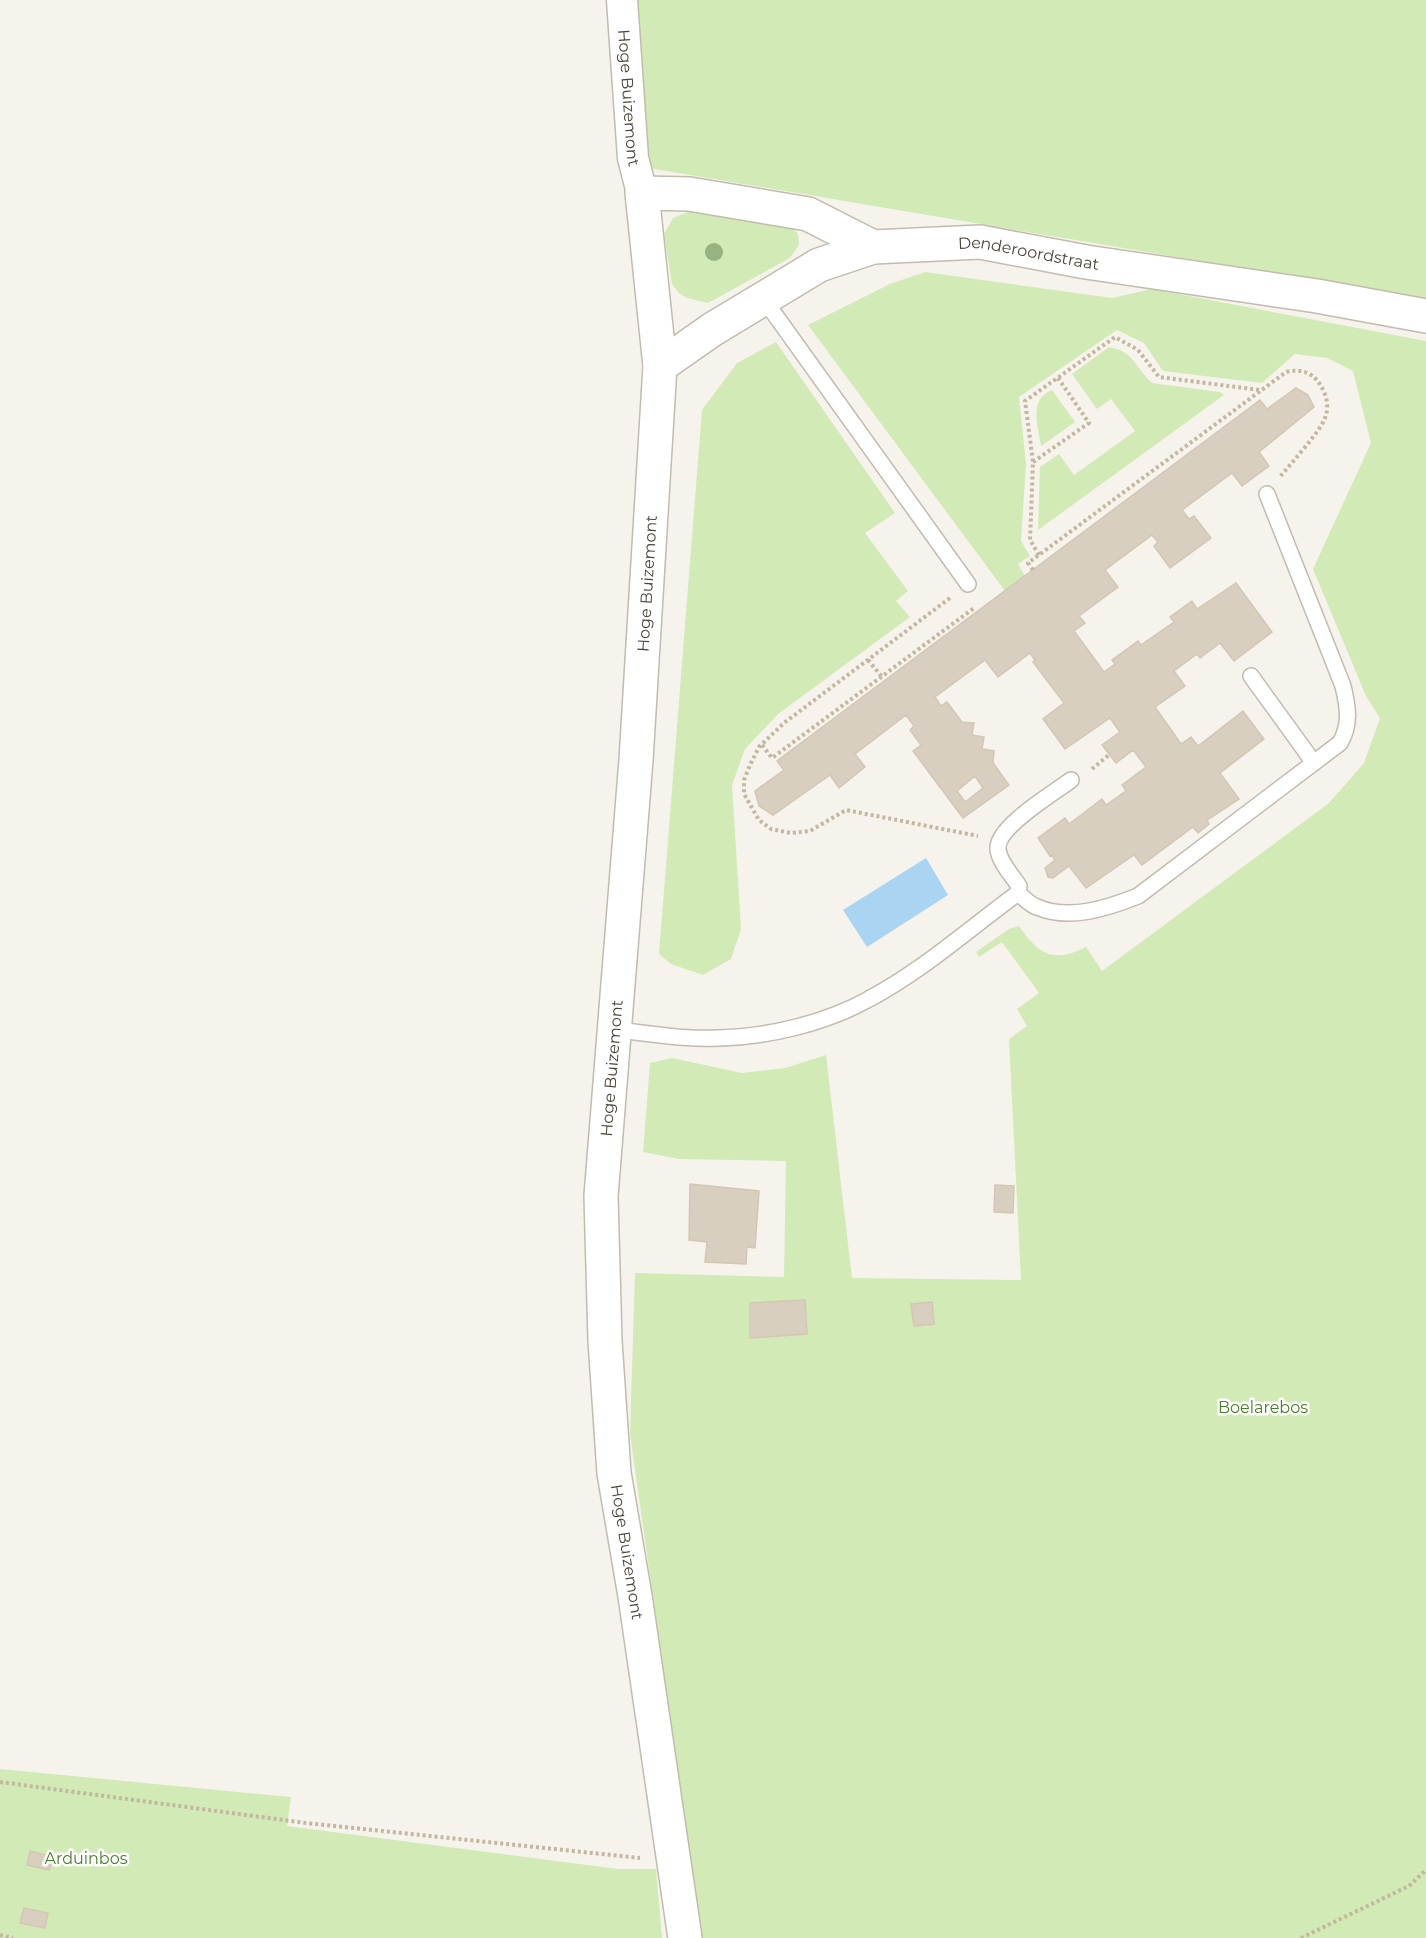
<svg xmlns="http://www.w3.org/2000/svg" width="1426" height="1938" viewBox="0 0 1426 1938" font-family="Montserrat,sans-serif">
  <style>
    .green { fill: #d2eab5 }
    .water { fill: #a9d4f2 }
    .building { fill: #d8cfc1; stroke: #d3c7b4; stroke-width: 1.5; fill-rule: evenodd }
    .lines { fill: none; stroke-linecap: round; stroke-linejoin: round }
    .service-casing { stroke: #c2bbae; stroke-width: 18 }
    .minor-casing { stroke: #c2bbae; stroke-width: 33 }
    .tertiary-casing { stroke: #c2bbae; stroke-width: 36 }
    .path { stroke: #c4b79f; stroke-width: 4; stroke-dasharray: 3 3; stroke-linecap: butt }
    .service { stroke: #fff; stroke-width: 15 }
    .minor { stroke: #fff; stroke-width: 30 }
    .tertiary { stroke: #fff; stroke-width: 33 }
    .tree { fill: #97b381 }
    .labels { text-anchor: middle; dominant-baseline: central; stroke-width: 5; stroke-linejoin: round; paint-order: stroke }
    .street-label { font-size: 16px; fill: #4b4439; stroke: #fff }
    .park-label { font-size: 16px; fill: #4a7f2a; stroke: #fff }
  </style>
  <rect width="100%" height="100%" fill="#f6f3ec"/>
  <path class="green" d="M 635,0 L 1426,0 L 1426,299 L 649,168 Z
    M 690,211 L 791,226 L 798,234 L 799,245 L 790,258 L 708,303 L 687,298 L 679,293 L 672,284 L 664,234 L 673,218 Z
    M 925,272 L 1112,298 L 1152,289 L 1426,341 L 1426,1938 L 701,1938 L 630,1434 L 635,1273 L 784,1277 L 786,1161 L 679,1159 L 643,1152 L 650,1063 L 672,1058 L 742,1073 L 785,1068 L 826,1055 L 852,1278 L 1021,1280 L 1009,1039 L 1027,1026 L 1017,1009 L 1039,993 L 1002,942 L 979,957 L 976,952 L 1009,929 L 1019,926 C 1039,954 1052,964 1086,947 L 1102,971 L 1329,803 L 1364,763 L 1380,718 L 1366,696 L 1313,569 L 1371,443 L 1353,371 L 1327,358 L 1295,354 L 1262,383 L 1163,371 L 1144,343 L 1117,330 L 1019,397 L 1026,464 L 1021,541 L 1030,556 L 1018,564 L 1025,576 L 1005,591 L 808,325 L 890,284 Z
    M 776,342 L 895,513 L 865,533 L 908,591 L 896,601 L 910,617 L 778,714 L 745,749 L 732,785 L 741,929 L 731,959 L 703,975 L 671,964 L 659,954 L 702,410 L 737,363 Z
    M 1109,347 C 1134,351 1136,369 1152,383 L 1220,392 L 1224,395 L 1038,530 L 1040,467 L 1059,454 L 1074,475 L 1135,431 L 1111,399 L 1097,409 L 1072,374 Z
    M 1052,390 L 1075,422 L 1041,446 C 1038,426 1028,400 1052,390 Z
    M 0,1769 L 291,1797 L 287,1826 L 618,1869 L 656,1869 L 662,1938 L 0,1938 Z"/>
  <path class="water" d="M 926,858 L 948,895 L 867,947 L 843,910 Z"/>
  <path class="building" d="M 1296,388 L 1308,395 L 1314,407 L 1259,452 L 1269,466 L 1242,486 L 1232,473 L 1182,510 L 1189,519 L 1194,516 L 1211,538 L 1170,568 L 1154,546 L 1158,542 L 1152,535 L 1105,570 L 1118,587 L 1079,616 L 1085,623 L 1074,631 L 1104,672 L 1115,664 L 1112,660 L 1138,641 L 1141,645 L 1174,622 L 1170,617 L 1192,601 L 1197,609 L 1236,583 L 1272,632 L 1234,661 L 1220,643 L 1200,658 L 1197,654 L 1174,671 L 1185,686 L 1155,707 L 1181,744 L 1191,737 L 1198,746 L 1243,711 L 1264,739 L 1220,773 L 1239,799 L 1207,820 L 1209,824 L 1198,833 L 1193,827 L 1142,865 L 1134,855 L 1086,888 L 1069,866 L 1053,878 L 1048,877 L 1045,868 L 1055,860 L 1052,855 L 1050,856 L 1038,838 L 1065,818 L 1069,824 L 1102,799 L 1106,805 L 1126,791 L 1122,785 L 1146,767 L 1133,750 L 1116,763 L 1102,745 L 1120,732 L 1110,718 L 1065,749 L 1043,719 L 1064,703 L 1033,662 L 1035,660 L 1030,653 L 998,677 L 985,660 L 935,697 L 941,706 L 947,702 L 962,722 L 974,723 L 972,735 L 984,737 L 982,749 L 994,751 L 993,763 L 1009,785 L 963,818 L 913,751 L 921,745 L 910,730 L 914,726 L 906,715 L 855,754 L 865,767 L 839,788 L 830,775 L 773,815 L 759,806 L 755,791 L 784,770 L 777,761 L 1260,400 L 1267,409 ZM 975,776 L 983,788 L 965,802 L 957,791 Z
    M 690,1184 L 759,1191 L 755,1248 L 747,1247 L 746,1264 L 705,1262 L 707,1242 L 689,1240 Z
    M 995,1185 L 1014,1186 L 1013,1213 L 994,1212 Z
    M 805,1300 L 807,1334 L 750,1338 L 750,1303 Z
    M 932,1302 L 934,1324 L 914,1326 L 911,1304 Z
    M 30,1851 L 53,1857 L 49,1870 L 27,1865 Z
    M 24,1908 L 48,1913 L 45,1928 L 20,1923 Z"/>
  <g class="lines">
    <g class="service-casing">
      <path id="service" d="M 763,298 L 968,584
        M 1251,676 L 1314,763
        M 1018,893 C 1024,898 1030,905 1037,907 C 1069,921 1108,908 1138,896 L 1340,743 C 1351,724 1348,707 1343,686 L 1267,494
        M 615,1030 C 650,1033 684,1040 719,1038 C 768,1037 826,1023 869,999 C 922,971 969,929 1018,893 L 1019,886 C 1012,875 999,862 998,849 C 996,827 1054,793 1071,780"/>
    </g>
    <g class="minor-casing">
      <g id="minor">
        <path id="s1" d="M 622,0 L 633,158 L 642,193"/>
      </g>
    </g>
    <g class="tertiary-casing">
      <g id="tertiary">
        <path id="s2" d="M 660,366 L 713,329 L 819,265 L 873,247 L 980,242 L 1086,262 L 1317,296 L 1426,316"/>
        <path id="s3" d="M 685,1938 L 635,1596 L 614,1473 L 605,1341 L 601,1196 L 636,760 L 660,366 L 642,193 L 689,194 L 808,214 L 873,247"/>
      </g>
    </g>
    <path class="path" d="M 1033,462 L 1089,423 L 1058,378
      M 1039,555 L 1030,540 L 1033,462 L 1025,401 L 1115,337 L 1138,350 L 1159,377 L 1260,390
      M 1033,570 L 1028,563 L 1286,372 C 1299,369 1311,371 1319,383 C 1326,393 1330,406 1325,418 C 1320,432 1291,463 1280,477
      M 950,598 L 784,723 L 759,747 L 750,765 L 744,780 L 744,794 L 759,820 L 771,829 L 791,833 L 810,831 L 846,810 L 978,836
      M 868,660 L 882,677
      M 762,745 L 772,758 L 974,608
      M 1092,769 L 1110,754
      M 0,1782 L 306,1823 L 640,1858
      M 0,1935 L 13,1938
      M 1301,1938 L 1409,1886 L 1426,1870"/>
    <use href="#service" class="service"/>
    <use href="#minor" class="minor"/>
    <use href="#tertiary" class="tertiary"/>
  </g>
  <circle class="tree" cx="714" cy="252" r="9"/>
  <g class="labels">
    <g class="street-label">
      <text stroke="none"><textPath href="#s1" startOffset="98">Hoge Buizemont</textPath></text>
      <text stroke="none"><textPath href="#s2" startOffset="402">Denderoordstraat</textPath></text>
      <text stroke="none"><textPath href="#s3" startOffset="1362">Hoge Buizemont</textPath></text>
      <text stroke="none"><textPath href="#s3" startOffset="876">Hoge Buizemont</textPath></text>
      <text transform="translate(627 1552) rotate(81)">Hoge Buizemont</text>
    </g>
    <g class="park-label">
      <text x="1263" y="1407">Boelarebos</text>
      <text x="86" y="1858">Arduinbos</text>
    </g>
  </g>
</svg>
